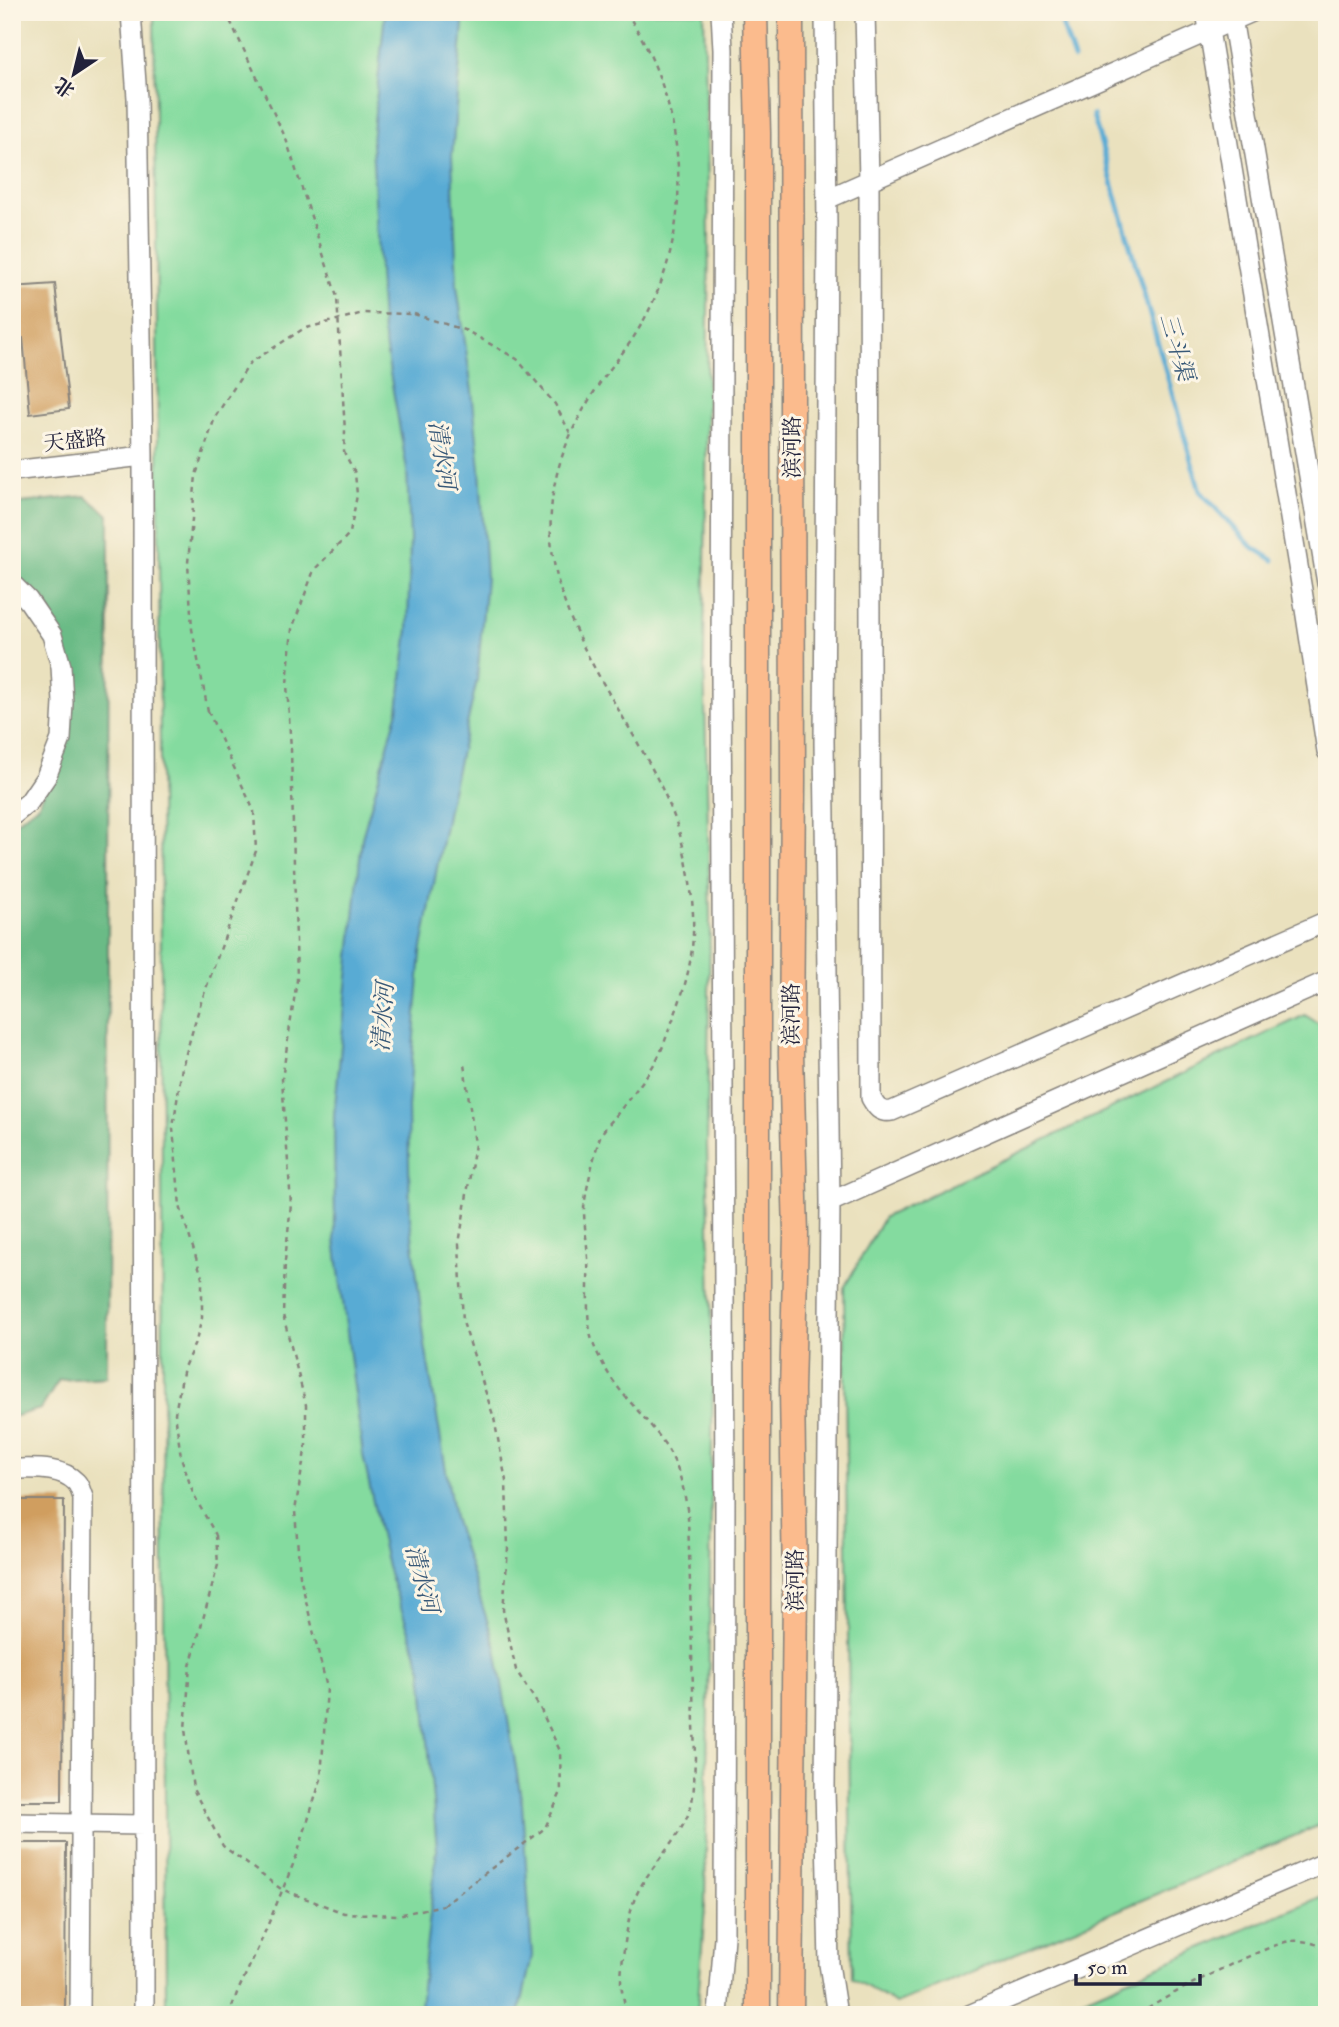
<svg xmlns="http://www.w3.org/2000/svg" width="1339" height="2027" viewBox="0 0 1339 2027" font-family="'IM FELL Double Pica','Noto Serif SC',serif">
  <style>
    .green { fill: #84db9f; stroke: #537e6d; stroke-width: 2 }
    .forest { fill: #6bbb86; stroke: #466e60; stroke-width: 2 }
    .water { fill: #59abd4; stroke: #3e6688; stroke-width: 2 }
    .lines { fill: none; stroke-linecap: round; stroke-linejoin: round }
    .stream { stroke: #59abd4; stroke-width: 5 }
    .building { fill: #d09e5e }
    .minor-casing { stroke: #86827c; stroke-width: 22 }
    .major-casing { stroke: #86827c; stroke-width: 27 }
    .path { stroke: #86827c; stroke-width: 2.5; stroke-dasharray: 5 5; stroke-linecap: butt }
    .minor { stroke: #fff; stroke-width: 19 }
    .major { stroke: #fbbb8d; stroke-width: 24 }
    .path-bridge { stroke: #86827c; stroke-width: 2.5; stroke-dasharray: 5 5; stroke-linecap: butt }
    .labels { text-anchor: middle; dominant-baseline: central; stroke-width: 6; stroke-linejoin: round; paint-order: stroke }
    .street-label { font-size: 21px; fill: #22223b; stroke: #fcf5e5 }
    .water-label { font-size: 23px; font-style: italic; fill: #385978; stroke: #fcf5e5 }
  </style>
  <rect width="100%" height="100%" fill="#fcf5e5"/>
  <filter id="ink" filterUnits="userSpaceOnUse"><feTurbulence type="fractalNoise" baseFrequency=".0143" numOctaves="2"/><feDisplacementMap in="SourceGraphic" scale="14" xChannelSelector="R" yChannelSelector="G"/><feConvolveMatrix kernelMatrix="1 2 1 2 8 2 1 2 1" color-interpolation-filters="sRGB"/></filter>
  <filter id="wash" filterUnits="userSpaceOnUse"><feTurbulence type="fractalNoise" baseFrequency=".00686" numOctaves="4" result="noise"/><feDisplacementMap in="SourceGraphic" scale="28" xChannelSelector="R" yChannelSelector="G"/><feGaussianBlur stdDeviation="1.57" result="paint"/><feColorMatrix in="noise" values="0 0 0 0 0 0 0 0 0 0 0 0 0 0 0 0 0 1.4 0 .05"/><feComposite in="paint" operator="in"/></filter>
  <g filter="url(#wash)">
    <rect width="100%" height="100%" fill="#eae1be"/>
    <path class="green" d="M 154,12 L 704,12 L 709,232 L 704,656 L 710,919 L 707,1145 L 713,1377 L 705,1907 L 697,2015 L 166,2015 L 159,549 Z
      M 1305,1015 L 1327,1029 L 1327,1822 L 896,2004 L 852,1978 L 844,1288 L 884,1217 Z
      M 1327,1894 L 1327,2015 L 1045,2015 Z"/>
    <path class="forest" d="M 85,496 L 109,515 L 107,1377 L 59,1380 L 41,1409 L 12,1417 L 12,825 L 39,804 L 67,736 L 73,693 L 67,656 L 46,601 L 12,573 L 12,504 Z"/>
    <path class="water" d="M 385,12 L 464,12 L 452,156 L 457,286 L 472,391 L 480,468 L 486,578 L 477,680 L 448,809 L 421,953 L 408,1107 L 410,1218 L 425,1345 L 454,1518 L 496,1648 L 522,1804 L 532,1956 L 519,2015 L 419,2015 L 437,1849 L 422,1669 L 387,1567 L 363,1455 L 335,1240 L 334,1115 L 362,838 L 398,710 L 408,629 L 410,539 L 407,470 L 382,327 L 372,142 Z"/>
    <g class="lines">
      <path class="stream" d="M 1058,12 L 1074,59
        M 1093,115 L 1200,491 L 1251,546 L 1273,560"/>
    </g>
    <g id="blocks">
      <path class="building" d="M 55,284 L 69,409 L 30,414 L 23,338 L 12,339 L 12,287 Z
        M 12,1500 L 64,1500 L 62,1801 L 12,1801 Z
        M 12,1843 L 66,1843 L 65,2015 L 12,2015 Z"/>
    </g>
  </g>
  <g filter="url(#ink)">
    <use href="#blocks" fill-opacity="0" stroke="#86827c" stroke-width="2"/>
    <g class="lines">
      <g class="minor-casing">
        <path id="minor" d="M 131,12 L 137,98 L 143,456 L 144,2015
          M 825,12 L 827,227 L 824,742 L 830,1202 L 825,1789 L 829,1964 L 837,2015
          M 865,12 L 869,180 L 871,1098 C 876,1107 880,1113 892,1111 L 1327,921
          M 1206,12 L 1302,590 L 1327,751
          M 1231,12 L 1327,583
          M 827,199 L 1252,12
          M 12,471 L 143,456
          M 12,584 L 28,600 L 52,635 L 61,666 L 63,703 L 61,739 L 46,777 L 29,802 L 12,816
          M 830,1202 L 1327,981
          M 12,1469 C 32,1469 61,1466 76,1482 C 80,1486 81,1493 83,1497 L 80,2015
          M 12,1823 L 144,1825
          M 718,2015 L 724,1937 L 725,1497 L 721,673 L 723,50 L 721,12
          M 969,2015 L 1327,1862"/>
      </g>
      <g class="major-casing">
        <path id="major" d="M 755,12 L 758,133 L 758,2015
          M 791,12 L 793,780 L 791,1054 L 796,1234 L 792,1390 L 795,1585 L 791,2015"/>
      </g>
      <path class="path" d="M 226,12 L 286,139 L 337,297 L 345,432 L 344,452 L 355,473 L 357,495 L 350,533 L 314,570 L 292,629 L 287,684 L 291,749 L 297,980 L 282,1079 L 291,1204 L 285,1261 L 283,1315 L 306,1405 L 306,1445 L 295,1511 L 300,1576 L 327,1688 L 321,1779 L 297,1855 L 259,1946 L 237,1993 L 229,2015
        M 626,12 C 689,106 698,232 638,330 C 627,349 612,365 600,383 C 573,423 554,464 551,512 C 544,622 628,708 669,804 C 680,829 686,856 690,883 C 698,939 691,975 670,1027 C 666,1037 663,1048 658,1057 C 647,1078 629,1098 615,1117 C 610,1123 603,1130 600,1137 C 596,1147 584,1198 584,1209 C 584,1225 587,1241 588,1258 C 589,1282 586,1308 590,1331 C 591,1341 597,1353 602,1362 C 619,1397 652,1420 670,1453 C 681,1473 685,1494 688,1516 L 695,1758 C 694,1773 695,1791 691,1806 C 682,1839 649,1865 635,1898 C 628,1915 621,1964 621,1983 C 622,1993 625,2005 627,2015
        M 414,314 L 467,331 L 517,359 L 555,404 L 570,433
        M 208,711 L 254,811 L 256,851 L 200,1005 L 182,1067 L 173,1128 L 180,1206 L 202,1277 L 202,1318 L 196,1341 L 184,1367 L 175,1413 L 181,1457 L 194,1496 L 216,1535
        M 443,1905 L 545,1828 L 561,1792 L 560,1751 L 540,1708 L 516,1670 L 503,1610 L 508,1549 L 506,1481 L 494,1418 L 463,1322 L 459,1244 L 475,1144 L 464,1064
        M 1140,2015 C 1154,2000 1269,1944 1290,1941 C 1304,1940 1314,1943 1327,1948"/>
      <use href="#minor" class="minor"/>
      <use href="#major" class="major"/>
      <path class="path-bridge" d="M 208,711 L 192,629 L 188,563 L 196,475 L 215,417 L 250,363 L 303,329 L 363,313 L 414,314
        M 216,1535 L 218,1565 L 190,1666 L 185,1729 L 193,1789 L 223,1846 L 281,1889 L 344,1913 L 398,1915 L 443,1905"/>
    </g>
  </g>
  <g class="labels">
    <g class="street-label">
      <text transform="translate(75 441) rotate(-6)">天盛路</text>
      <text transform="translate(792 447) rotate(-90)">滨河路</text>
      <text transform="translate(791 1014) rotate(-90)">滨河路</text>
      <text transform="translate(795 1580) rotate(-90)">滨河路</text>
    </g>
    <g class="water-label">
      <text transform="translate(1177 347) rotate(74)">三斗渠</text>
      <text transform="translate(442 455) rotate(81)">清水河</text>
      <text transform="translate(383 1017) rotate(-86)">清水河</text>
      <text transform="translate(422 1579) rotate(75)">清水河</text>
    </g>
  </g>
  <rect width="1339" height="2027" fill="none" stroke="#fcf5e5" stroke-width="42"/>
  <g transform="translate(74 74) rotate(215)" stroke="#fcf5e5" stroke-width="5" paint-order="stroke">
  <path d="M0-5L12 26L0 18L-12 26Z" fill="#22223b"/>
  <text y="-10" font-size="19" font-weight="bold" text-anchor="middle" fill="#22223b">北</text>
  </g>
  <path d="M1076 1974v10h124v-10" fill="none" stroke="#22223b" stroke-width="3.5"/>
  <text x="1087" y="1974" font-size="21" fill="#22223b" stroke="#fcf5e5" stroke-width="5" paint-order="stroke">50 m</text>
</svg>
